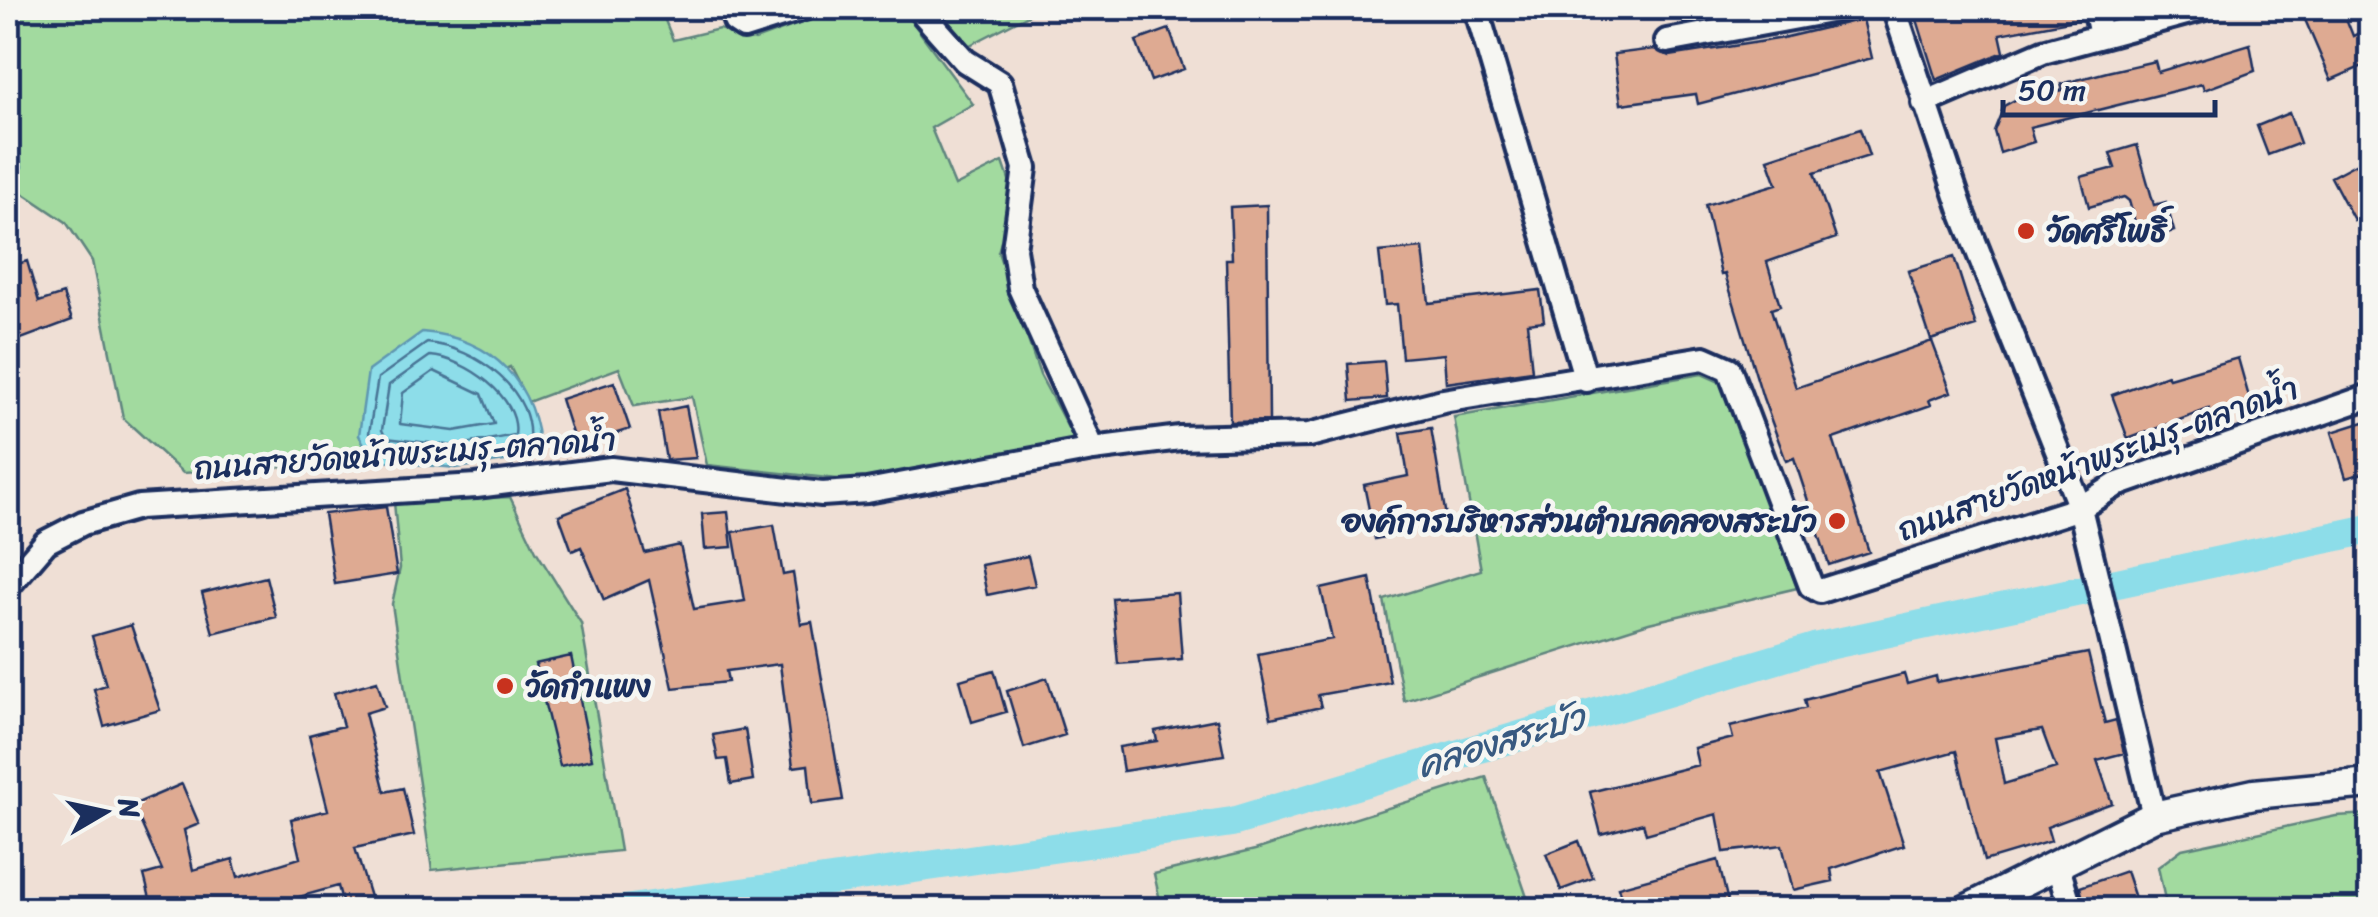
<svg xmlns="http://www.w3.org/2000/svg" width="2378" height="917" viewBox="0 0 2378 917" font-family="Sriracha,'Playpen Sans Thai',sans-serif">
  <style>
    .green { fill: #a2da9f; stroke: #5e847e; stroke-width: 2.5 }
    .water { fill: #8ddde9; stroke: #5f97b1; stroke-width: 2.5 }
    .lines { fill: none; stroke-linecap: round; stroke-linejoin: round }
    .shore { stroke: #497596; stroke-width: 2.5 }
    .canal { stroke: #8ddde9; stroke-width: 30 }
    .building { fill: #deaa92; stroke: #1b2f5e; stroke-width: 2.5; fill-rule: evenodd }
    .minor-casing { stroke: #1b2f5e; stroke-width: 30 }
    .tertiary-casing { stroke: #1b2f5e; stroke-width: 35 }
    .minor { stroke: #f6f6f2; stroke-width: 22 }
    .tertiary { stroke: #f6f6f2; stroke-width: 28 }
    .poi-dot { fill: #c8321e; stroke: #f6f6f2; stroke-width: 4 }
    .labels { text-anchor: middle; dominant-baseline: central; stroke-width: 9; stroke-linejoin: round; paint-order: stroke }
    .poi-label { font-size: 32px; font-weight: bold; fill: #1b2f5e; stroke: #f6f6f2; text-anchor: start }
    .street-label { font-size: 32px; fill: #1b2f5e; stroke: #f6f6f2 }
    .water-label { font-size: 35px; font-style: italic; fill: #385a81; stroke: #f6f6f2 }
  </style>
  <rect width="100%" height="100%" fill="#efdfd5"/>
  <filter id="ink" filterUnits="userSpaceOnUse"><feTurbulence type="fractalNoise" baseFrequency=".01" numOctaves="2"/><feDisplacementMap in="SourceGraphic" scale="20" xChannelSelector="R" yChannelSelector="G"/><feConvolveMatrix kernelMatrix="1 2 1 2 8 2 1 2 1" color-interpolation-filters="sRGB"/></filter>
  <g filter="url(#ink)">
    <path class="green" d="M 8,8 L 660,8 L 673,40 L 719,29 L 755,40 L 842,8 L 902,8 L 973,104 L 931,128 L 955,186 L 1003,162 L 1015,197 L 998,252 L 1040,375 L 1075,441 L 865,482 L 707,465 L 692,397 L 634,406 L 619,368 L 528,402 L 510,367 L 359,435 L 373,460 L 183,473 L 123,418 L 92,261 L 66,222 L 11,185 L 21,167 L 8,95 Z
      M 938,8 L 1042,8 L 968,46 Z
      M 1702,374 L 1722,383 L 1797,588 L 1649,623 L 1404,701 L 1384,600 L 1481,570 L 1454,417 Z
      M 510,497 L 536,551 L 581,623 L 620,851 L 432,870 L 392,604 L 400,568 L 394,502 Z
      M 1486,777 L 1531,909 L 1162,909 L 1154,874 L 1255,850 Z
      M 2370,814 L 2370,909 L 2167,909 L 2158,867 L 2182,849 L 2336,816 Z"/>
    <path class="water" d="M 8,95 L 22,167 L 8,185 Z
      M 422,332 C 494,338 537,384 540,456 L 456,468 L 373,460 L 359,435 L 368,371 Z"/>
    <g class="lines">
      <path class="shore" d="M 427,343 C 475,347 539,392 528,447 L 455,458 L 379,450 L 369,433 L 378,378 Z
        M 430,356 C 464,358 521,397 515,435 L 455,446 L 386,438 L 382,430 L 389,385 Z
        M 434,371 L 482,394 L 494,424 L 454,431 L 400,424 L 403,393 Z"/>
      <path class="canal" d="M 624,910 L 1232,822 L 1814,648 L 2370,529"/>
    </g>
    <path class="building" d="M 1680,8 L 1766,8 L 1684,23 Z
      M 1943,8 L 2079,8 L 2080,19 L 2000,34 L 2004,52 L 1936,80 L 1915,13 Z
      M 2300,8 L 2342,8 L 2353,36 L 2370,28 L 2370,63 L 2331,80 Z
      M 1863,19 L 1872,58 L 1698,104 L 1696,94 L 1621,104 L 1614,54 L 1654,49 L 1670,56 L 1778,39 Z
      M 1169,29 L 1184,69 L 1151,81 L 1136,41 Z
      M 2250,44 L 2255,71 L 2204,90 L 2202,84 L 2030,127 L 2034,142 L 2000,153 L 1994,131 L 2004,106 L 2015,100 L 2063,90 L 2061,84 L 2107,72 L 2155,61 L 2158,72 Z
      M 2289,113 L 2300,143 L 2268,155 L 2257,126 Z
      M 1860,129 L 1869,156 L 1814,173 L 1836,238 L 1767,262 L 1780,306 L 1771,309 L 1796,388 L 1932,341 L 1951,392 L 1929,400 L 1931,405 L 1833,439 L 1869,552 L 1829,565 L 1794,458 L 1786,461 L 1763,398 L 1725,274 L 1721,275 L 1705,205 L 1777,184 L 1768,159 Z
      M 2137,145 L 2154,205 L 2166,202 L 2174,231 L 2140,240 L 2129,201 L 2124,197 L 2089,207 L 2081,177 L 2115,168 L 2110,153 Z
      M 2370,156 L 2370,211 L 2354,220 L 2331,177 Z
      M 1267,205 L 1269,421 L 1230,422 L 1226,259 L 1232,259 L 1230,207 Z
      M 1423,248 L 1429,303 L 1540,290 L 1544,321 L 1527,323 L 1532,371 L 1446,383 L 1444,354 L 1402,358 L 1397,304 L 1385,305 L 1379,252 Z
      M 1954,257 L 1976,326 L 1931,340 L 1908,271 Z
      M 27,261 L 39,302 L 63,294 L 72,320 L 16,341 L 8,319 L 8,267 Z
      M 2238,358 L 2252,408 L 2212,420 L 2209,409 L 2128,439 L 2112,395 L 2167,375 L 2169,378 Z
      M 1384,361 L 1387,398 L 1351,401 L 1348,364 Z
      M 614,382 L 630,429 L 576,446 L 561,399 Z
      M 686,406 L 696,458 L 666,460 L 658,412 Z
      M 2370,420 L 2370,471 L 2346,478 L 2332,432 Z
      M 1431,428 L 1446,517 L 1409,523 L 1411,531 L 1375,539 L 1364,485 L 1408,476 L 1401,433 Z
      M 625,489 L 645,553 L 680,545 L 694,609 L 745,601 L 733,532 L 774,525 L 783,575 L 793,573 L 801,624 L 812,622 L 843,800 L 812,804 L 808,765 L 793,767 L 780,664 L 726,671 L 728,682 L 673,688 L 649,580 L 604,600 L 581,547 L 572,551 L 559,515 Z
      M 386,507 L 397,574 L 335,584 L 324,514 Z
      M 728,512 L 732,547 L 705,549 L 702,514 Z
      M 1028,556 L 1035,585 L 987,595 L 981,565 Z
      M 266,577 L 276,617 L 213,633 L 202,593 Z
      M 1370,578 L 1390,682 L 1318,695 L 1321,707 L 1271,718 L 1258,654 L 1332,639 L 1321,589 Z
      M 1177,593 L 1182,659 L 1118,664 L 1112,598 Z
      M 131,625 L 160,710 L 104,726 L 94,689 L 106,685 L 92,636 Z
      M 2088,653 L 2105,723 L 2116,720 L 2124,753 L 2097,760 L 2112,803 L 2047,827 L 2051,841 L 1984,861 L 1956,751 L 1880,772 L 1904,845 L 1831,869 L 1833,881 L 1793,890 L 1782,845 L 1724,852 L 1717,814 L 1646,834 L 1643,823 L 1601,834 L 1590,792 L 1698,765 L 1694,748 L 1733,738 L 1730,727 L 1806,708 L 1804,700 L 1904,674 L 1907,684 L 1936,676 L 1937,682 ZM 2042,730 L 2056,768 L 2004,784 L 1995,738 Z
      M 571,656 L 592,759 L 560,766 L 535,664 Z
      M 994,670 L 1006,712 L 972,722 L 960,680 Z
      M 1047,678 L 1065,735 L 1024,748 L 1007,691 Z
      M 377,681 L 385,707 L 365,713 L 385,792 L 403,788 L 414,835 L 355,848 L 370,897 L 343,905 L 338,886 L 295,898 L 299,910 L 263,910 L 261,902 L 235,910 L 153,910 L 144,875 L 162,870 L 133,805 L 182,784 L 199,824 L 184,830 L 193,870 L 233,859 L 238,877 L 300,858 L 291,819 L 328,810 L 309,735 L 343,726 L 334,693 Z
      M 1217,719 L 1224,755 L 1123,771 L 1119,747 L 1157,741 L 1155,731 Z
      M 745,729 L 753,780 L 731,784 L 727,759 L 718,760 L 713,735 Z
      M 1579,841 L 1593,878 L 1561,890 L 1546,854 Z
      M 1718,860 L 1728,902 L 1697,910 L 1625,910 L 1618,887 Z
      M 2126,871 L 2139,910 L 2086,910 L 2080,887 Z"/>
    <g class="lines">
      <g class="minor-casing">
        <path id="minor" d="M 731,8 L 735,21 L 744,27 L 804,8
          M 918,8 L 965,61 L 1000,83 L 1025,168 L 1014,249 L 1020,288 L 1093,449
          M 1476,8 L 1586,380
          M 1894,8 L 1962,211 L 2080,508 L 2154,816
          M 2095,8 L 2101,35
          M 1667,41 L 1846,8
          M 1924,103 L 2043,52 L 2205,8
          M 8,586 L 46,542 L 83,523 L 139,507 L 476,486 L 611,469 L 822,494 L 867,491 L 1093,449 L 1180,438 L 1309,435 L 1443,401 L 1704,358 L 1729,369 L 1811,586 L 1820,591 L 2080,508 L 2116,485 L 2370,396
          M 2057,864 L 2071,910"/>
      </g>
      <g class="tertiary-casing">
        <path id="tertiary" d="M 1966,910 L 2154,816 L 2254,794 L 2370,783"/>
      </g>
      <use href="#minor" class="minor"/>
      <use href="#tertiary" class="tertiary"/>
    </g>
  </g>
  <g class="poi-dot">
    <circle cx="2026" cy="231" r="10"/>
    <circle cx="1837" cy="521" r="10"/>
    <circle cx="505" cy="686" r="10"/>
  </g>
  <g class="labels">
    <g class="poi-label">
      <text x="2046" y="231">วัดศรีโพธิ์</text>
      <text x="1817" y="521" text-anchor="end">องค์การบริหารส่วนตำบลคลองสระบัว</text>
      <text x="525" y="686">วัดกำแพง</text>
    </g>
    <g class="street-label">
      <text transform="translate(405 454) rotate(-4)">ถนนสายวัดหน้าพระเมรุ-ตลาดน้ำ</text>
      <text transform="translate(2098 459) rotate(-20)">ถนนสายวัดหน้าพระเมรุ-ตลาดน้ำ</text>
    </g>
    <g class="water-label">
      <text transform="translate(1501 741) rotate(-17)">คลองสระบัว</text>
    </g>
  </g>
  <rect width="2378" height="917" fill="none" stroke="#f6f6f2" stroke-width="40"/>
  <rect x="20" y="20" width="2338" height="877" fill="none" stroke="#1b2f5e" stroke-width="4" filter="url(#ink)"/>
  <g transform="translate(105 812) rotate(81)" stroke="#f6f6f2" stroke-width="8" paint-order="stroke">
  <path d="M0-8L18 38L0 25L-18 38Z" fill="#1b2f5e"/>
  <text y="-15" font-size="28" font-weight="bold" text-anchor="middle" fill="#1b2f5e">N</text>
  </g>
  <path d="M2003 100v15h212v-15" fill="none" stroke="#1b2f5e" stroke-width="5"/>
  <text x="2018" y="100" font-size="30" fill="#1b2f5e" stroke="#f6f6f2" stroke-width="8" paint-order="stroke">50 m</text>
</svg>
